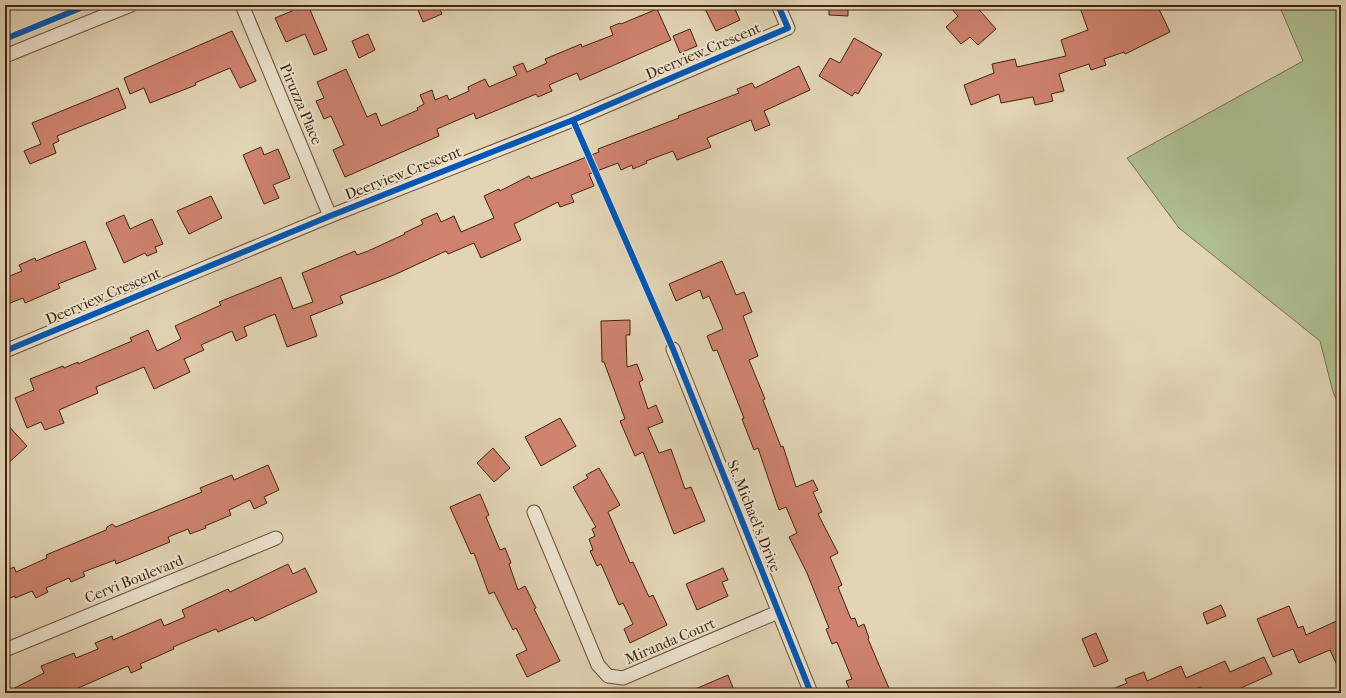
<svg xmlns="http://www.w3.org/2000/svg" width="1346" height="698" viewBox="0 0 1346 698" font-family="'IM FELL French Canon',serif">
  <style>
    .green { fill: #aebe91; stroke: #787050 }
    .building { fill: #cf836f; stroke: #42230e }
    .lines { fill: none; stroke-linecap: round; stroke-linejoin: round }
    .street-casing { stroke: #6a4f38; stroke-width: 15 }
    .street { stroke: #ece3cf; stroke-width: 13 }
    .cycleway-casing { stroke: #ece3cf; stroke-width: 8 }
    .cycleway { stroke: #0057b8; stroke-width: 6 }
    .labels { text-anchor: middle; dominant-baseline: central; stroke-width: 4; stroke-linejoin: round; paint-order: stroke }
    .street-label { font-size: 15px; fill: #42230e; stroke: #ece3cf }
  </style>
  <rect width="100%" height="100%" fill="#e2d4b5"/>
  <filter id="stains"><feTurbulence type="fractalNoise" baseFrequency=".005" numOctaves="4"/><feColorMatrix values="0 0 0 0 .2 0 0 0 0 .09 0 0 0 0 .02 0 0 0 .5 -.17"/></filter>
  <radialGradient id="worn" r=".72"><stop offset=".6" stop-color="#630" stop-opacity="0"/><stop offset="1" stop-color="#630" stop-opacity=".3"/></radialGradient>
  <path class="green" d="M 1279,5 L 1341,5 L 1341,410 L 1333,392 L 1320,341 L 1179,228 L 1127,158 L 1303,61 Z"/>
  <path class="building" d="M 289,5 L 308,5 L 327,50 L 314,55 L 305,34 L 286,42 L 275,18 L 292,11 Z
    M 416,5 L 438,5 L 442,14 L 423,22 Z
    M 703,5 L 733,5 L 740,20 L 716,31 Z
    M 829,5 L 848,5 L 848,16 L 829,15 Z
    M 948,5 L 975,5 L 996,29 L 978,45 L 970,37 L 961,44 L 946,27 L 958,16 Z
    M 1079,5 L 1117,5 L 1120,10 L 1131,5 L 1157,5 L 1170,32 L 1125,54 L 1124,52 L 1104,59 L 1106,65 L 1091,70 L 1089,64 L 1059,74 L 1064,91 L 1051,94 L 1053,101 L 1035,105 L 1033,97 L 1001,103 L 999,94 L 971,105 L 964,85 L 994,73 L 992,64 L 1015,59 L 1017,67 L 1066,56 L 1061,40 L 1088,30 Z
    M 657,9 L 671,40 L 580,80 L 577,73 L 549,85 L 552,91 L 538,97 L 536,94 L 476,119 L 474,113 L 467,116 L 437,129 L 439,136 L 345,177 L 333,150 L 344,145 L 331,116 L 324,119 L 316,101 L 324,98 L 317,82 L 346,69 L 367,117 L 376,113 L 381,126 L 418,110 L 417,108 L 424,104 L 420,95 L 432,90 L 435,100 L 447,95 L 449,100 L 469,91 L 468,87 L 485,79 L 489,87 L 517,75 L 513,67 L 523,63 L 527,72 L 547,63 L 545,59 L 581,44 L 582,47 L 613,35 L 610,27 L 620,23 L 621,24 Z
    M 690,29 L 697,46 L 680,53 L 673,36 Z
    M 232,31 L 256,81 L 240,88 L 230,68 L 195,83 L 196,85 L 150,103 L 144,88 L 130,94 L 124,78 Z
    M 368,34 L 375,50 L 359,58 L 352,41 Z
    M 854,38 L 882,54 L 858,94 L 855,92 L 852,96 L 819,76 L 830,58 L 840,63 Z
    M 799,66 L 810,90 L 764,111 L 770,125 L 755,131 L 751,120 L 707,138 L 711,147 L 677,160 L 673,151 L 646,161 L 647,163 L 633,169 L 632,165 L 621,170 L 618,163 L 589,174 L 594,186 L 571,195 L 574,202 L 560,207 L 558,202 L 514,224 L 521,240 L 481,258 L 474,243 L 448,254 L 446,251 L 394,275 L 340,296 L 343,303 L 310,316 L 317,336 L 287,347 L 275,314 L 244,327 L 247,336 L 236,341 L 232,331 L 201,345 L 204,350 L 184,359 L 190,372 L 154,389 L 144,367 L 96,387 L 98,393 L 59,410 L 64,423 L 45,430 L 41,422 L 27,428 L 15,398 L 34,390 L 30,379 L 63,366 L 64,368 L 78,362 L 78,364 L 132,341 L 130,338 L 148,330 L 157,351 L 181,339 L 175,326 L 221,305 L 219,302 L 281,277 L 293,309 L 313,302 L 302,273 L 355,251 L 357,255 L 368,251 L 405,234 L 404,233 L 423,224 L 421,220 L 437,213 L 441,222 L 454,216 L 461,232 L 494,218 L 484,196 L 499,189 L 500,191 L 529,176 L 531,179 L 599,152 L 598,149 L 679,118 L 678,116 L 739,93 L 737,89 L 752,83 L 755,88 Z
    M 118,88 L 126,108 L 57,136 L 59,141 L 53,144 L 56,153 L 30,164 L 24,151 L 41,144 L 32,123 Z
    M 261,147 L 264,155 L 278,149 L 290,178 L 273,185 L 279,198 L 264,204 L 243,155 Z
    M 211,196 L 222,218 L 189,234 L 177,211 Z
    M 124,215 L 130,229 L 152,219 L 163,244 L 155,247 L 157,252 L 147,256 L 145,253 L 124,263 L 106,223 Z
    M 85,241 L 96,269 L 58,284 L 60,288 L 25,303 L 23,298 L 5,305 L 5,278 L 22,271 L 19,265 L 35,258 L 36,261 Z
    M 722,261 L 736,295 L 744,292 L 752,312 L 743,316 L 758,356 L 749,360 L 765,399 L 763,400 L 781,447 L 783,446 L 796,487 L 813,480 L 818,490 L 813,492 L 822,512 L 818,514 L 838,553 L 830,557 L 842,585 L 838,587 L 851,619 L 855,618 L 858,627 L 864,624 L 869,638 L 868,639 L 891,693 L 851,693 L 846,681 L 852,679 L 837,642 L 832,644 L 826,629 L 829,628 L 807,573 L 789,537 L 797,533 L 786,507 L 779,510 L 758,448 L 754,450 L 742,419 L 744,418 L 717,350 L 713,351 L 707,336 L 723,329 L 709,296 L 703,299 L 700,290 L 676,301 L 669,284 Z
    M 630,320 L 630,335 L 626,335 L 627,367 L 637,364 L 643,380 L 639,382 L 648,409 L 656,405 L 663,422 L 648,428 L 659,453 L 671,449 L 685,489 L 691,487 L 705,521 L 674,534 L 643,452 L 635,456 L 620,421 L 625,419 L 604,362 L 602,362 L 601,321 Z
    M 560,418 L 576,446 L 541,466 L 525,437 Z
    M 5,422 L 27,446 L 5,466 Z
    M 493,448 L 510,468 L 494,482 L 477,463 Z
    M 268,465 L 279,490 L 264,497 L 267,503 L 254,509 L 250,500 L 229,510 L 231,515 L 205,526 L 206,528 L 190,534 L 188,529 L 168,537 L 170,542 L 116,564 L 115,560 L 83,572 L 85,576 L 71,582 L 69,578 L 46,588 L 48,592 L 36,598 L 32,591 L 15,598 L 15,596 L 5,600 L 5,571 L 14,567 L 16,572 L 47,558 L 46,555 L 106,530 L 107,527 L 112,524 L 116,527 L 202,492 L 200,488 L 232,475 L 234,480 Z
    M 599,468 L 620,505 L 608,512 L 630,563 L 633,562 L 649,597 L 653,595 L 667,625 L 630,643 L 624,629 L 633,624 L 623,603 L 619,605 L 601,564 L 597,566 L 590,551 L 593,550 L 589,539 L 595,536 L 592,529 L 596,527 L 573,487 L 588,478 L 586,475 Z
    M 480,494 L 489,515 L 486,517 L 500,550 L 505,548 L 511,563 L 509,564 L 518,590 L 525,586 L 536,608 L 534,609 L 560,661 L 527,677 L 516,655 L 527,650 L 516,628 L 513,630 L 494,592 L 489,594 L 474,553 L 471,554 L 450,507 Z
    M 288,564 L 293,574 L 305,568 L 317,592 L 255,621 L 253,617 L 218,632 L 216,629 L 173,647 L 174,649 L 140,664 L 142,668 L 131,673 L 128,666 L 67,693 L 5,693 L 44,673 L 41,666 L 74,653 L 76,658 L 98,649 L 95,643 L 112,636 L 113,640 L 161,619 L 164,626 L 185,617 L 182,610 L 228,589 L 230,592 Z
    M 723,568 L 728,580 L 722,582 L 728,596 L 697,610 L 686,584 Z
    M 1221,605 L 1226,616 L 1207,624 L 1203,613 Z
    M 1289,606 L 1298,628 L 1303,626 L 1306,635 L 1341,619 L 1341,674 L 1330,650 L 1299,663 L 1293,649 L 1273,657 L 1257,619 Z
    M 1096,633 L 1108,661 L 1094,667 L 1082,639 Z
    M 1264,657 L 1272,674 L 1230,693 L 1203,693 L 1200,687 L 1185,693 L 1103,693 L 1127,683 L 1125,679 L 1144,672 L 1147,681 L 1181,666 L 1186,678 L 1225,661 L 1230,672 Z
    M 728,675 L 735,693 L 686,693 Z"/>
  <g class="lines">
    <g class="street-casing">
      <path id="street" d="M 242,5 L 330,216
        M 5,56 L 131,5
        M 673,349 L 811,693
        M 5,351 L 330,216 L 573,120 L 788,28 L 778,5
        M 534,512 L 598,665 L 608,676 L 623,678 L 778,612
        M 5,650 L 276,538"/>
    </g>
    <use href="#street" class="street"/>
    <g class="cycleway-casing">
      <path id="cycleway" d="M 5,39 L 88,5
        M 573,120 L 673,349 L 811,693
        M 5,351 L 330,216 L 573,120 L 788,28 L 778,5"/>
    </g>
    <use href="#cycleway" class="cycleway"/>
  </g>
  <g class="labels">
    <g class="street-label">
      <text transform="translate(703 51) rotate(-23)">Deerview Crescent</text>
      <text transform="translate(301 104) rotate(67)">Piruzza Place</text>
      <text transform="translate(403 173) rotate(-21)">Deerview Crescent</text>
      <text transform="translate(103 296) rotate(-23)">Deerview Crescent</text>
      <text transform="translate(754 516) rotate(68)">St. Michael's Drive</text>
      <text transform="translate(134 579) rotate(-22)">Cervi Boulevard</text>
      <text transform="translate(670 641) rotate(-23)">Miranda Court</text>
    </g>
  </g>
  <rect width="1346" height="698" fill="none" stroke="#e2d4b5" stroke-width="20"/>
  <rect x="6" y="6" width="1334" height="686" fill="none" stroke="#42230e" stroke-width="2"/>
  <rect x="10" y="10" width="1326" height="678" fill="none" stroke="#42230e"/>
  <rect width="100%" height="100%" filter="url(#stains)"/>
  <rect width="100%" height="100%" fill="url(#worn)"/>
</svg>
